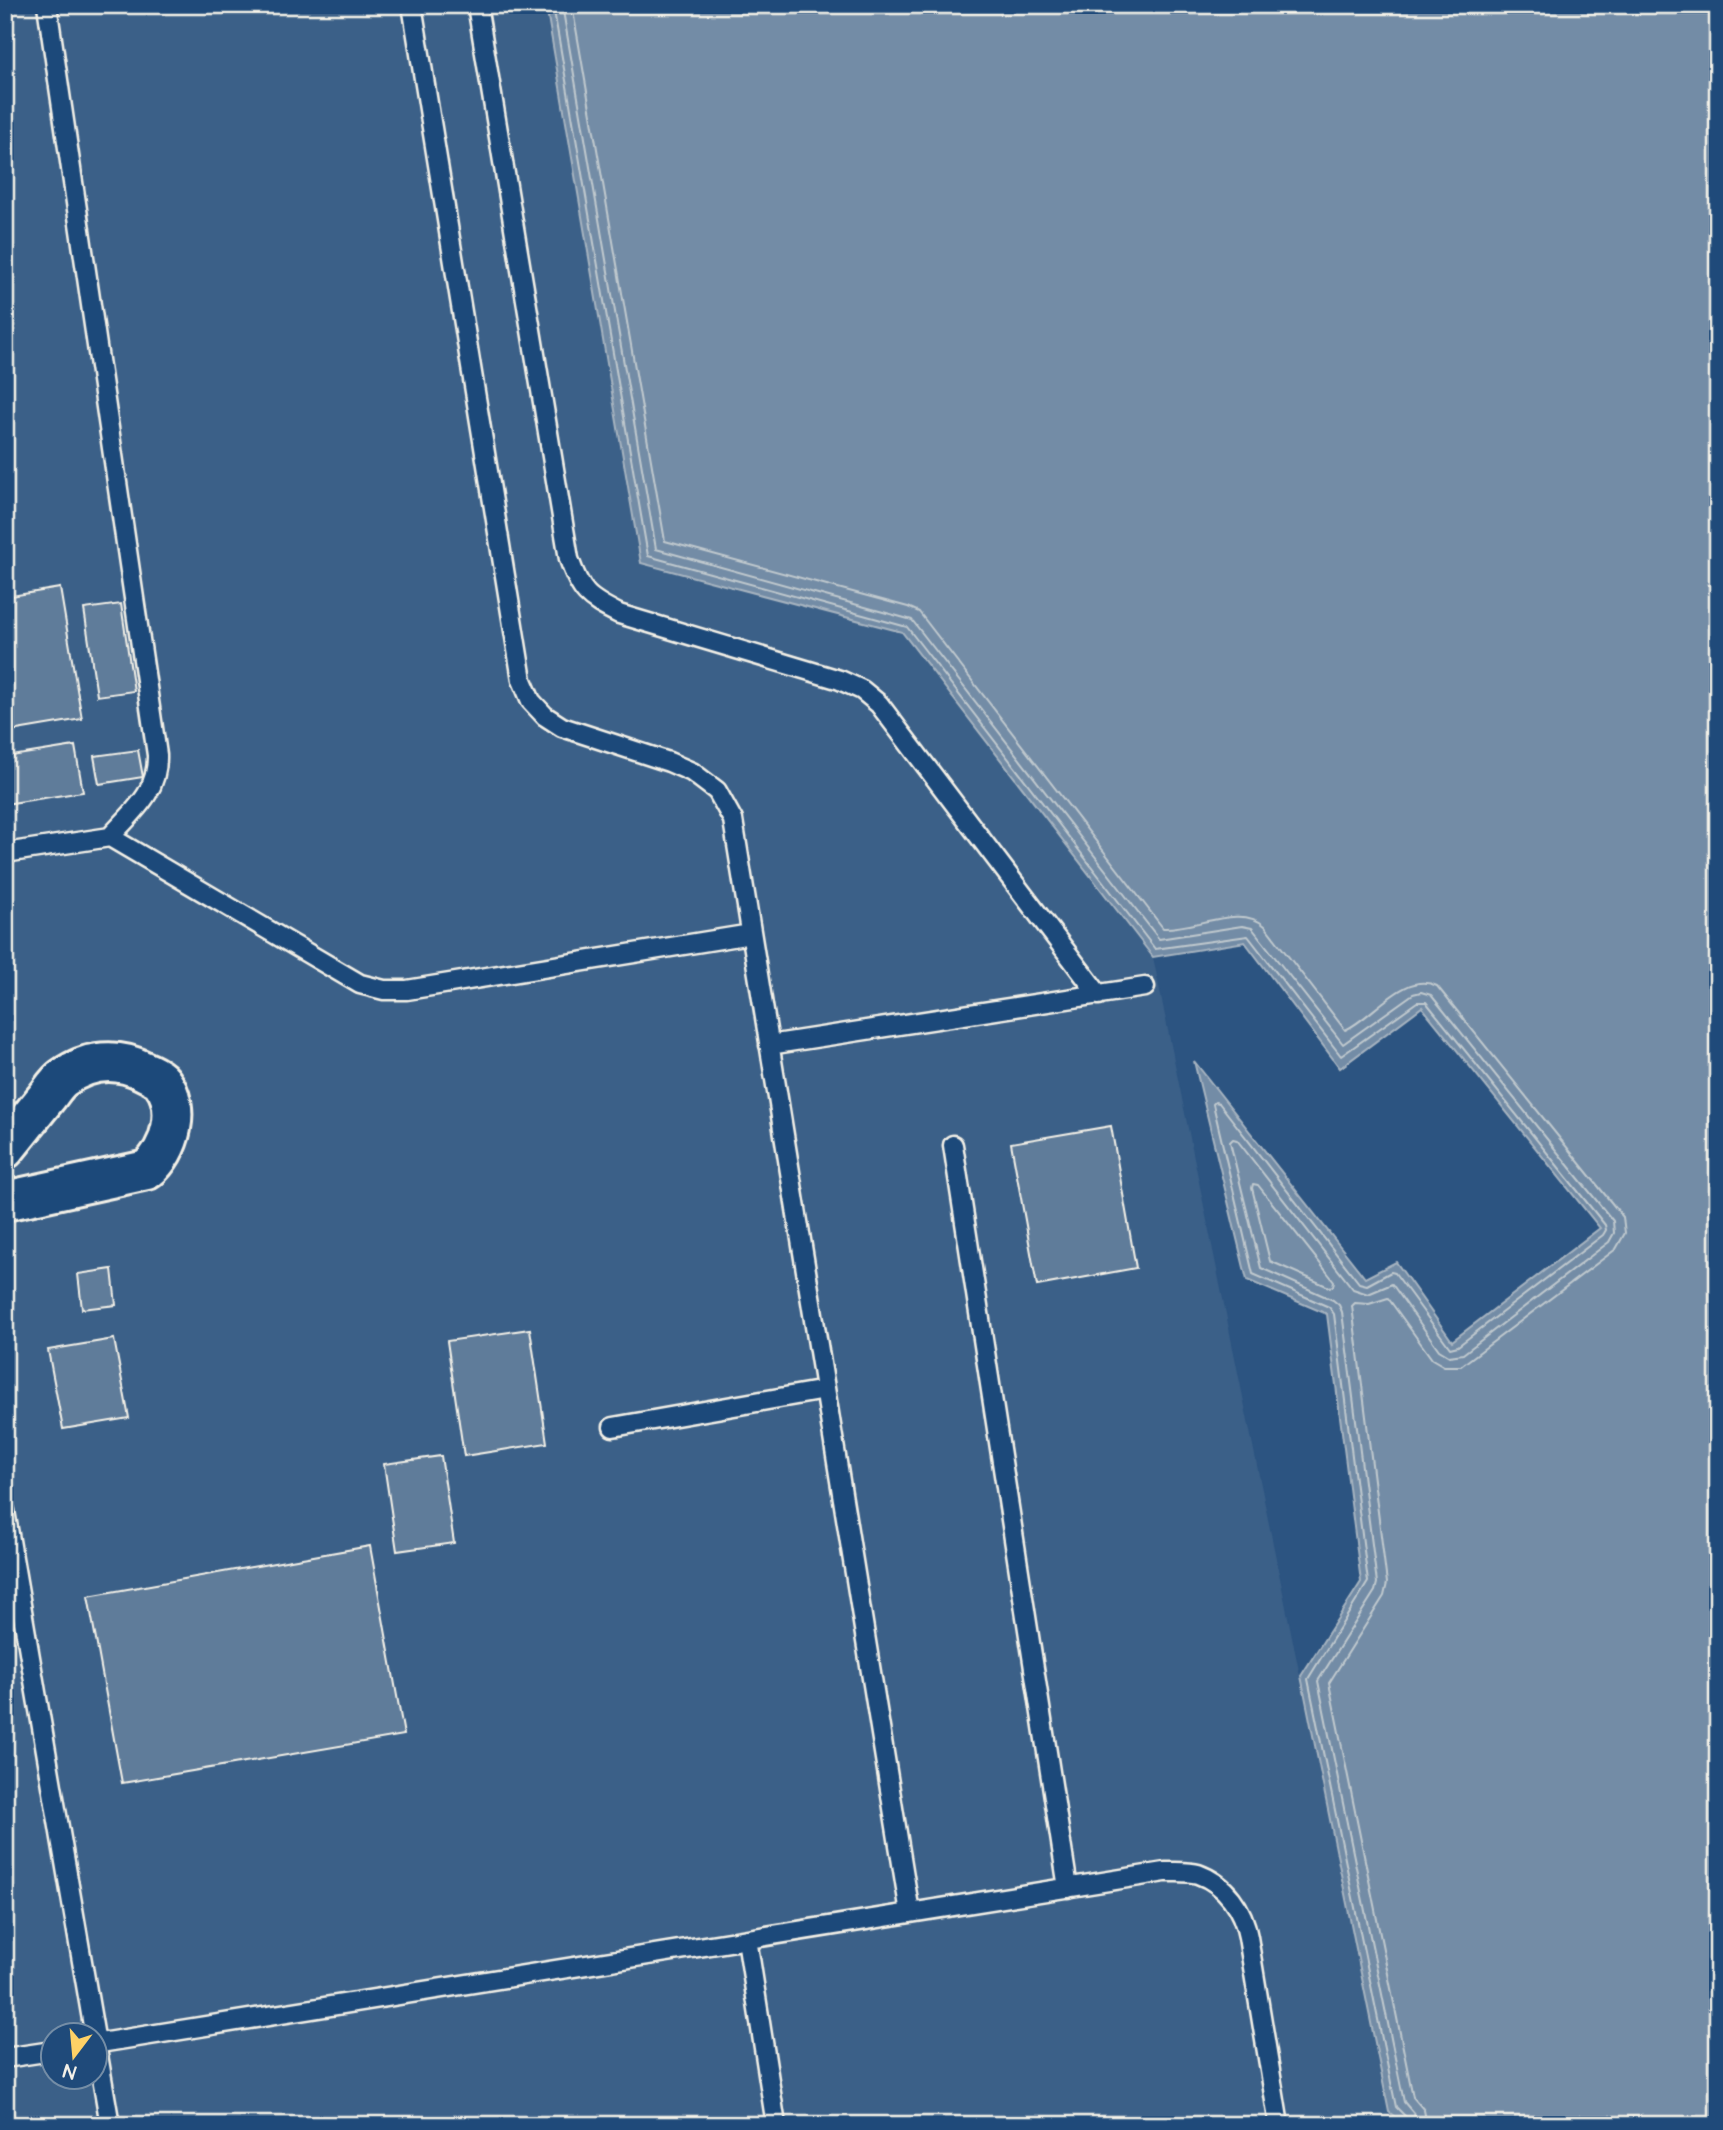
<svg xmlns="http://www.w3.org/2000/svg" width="1723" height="2130" viewBox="0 0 1723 2130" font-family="'Architects Daughter',sans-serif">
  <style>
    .built { fill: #3b6088; fill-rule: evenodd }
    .water { fill: #738ca6; stroke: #a7b4c0; stroke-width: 2 }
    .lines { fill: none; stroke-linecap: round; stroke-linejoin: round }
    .shore { stroke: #c0c9ce; stroke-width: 2 }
    .building { fill: #5e7b9a; stroke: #f4f1e8; stroke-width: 2 }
    .service-casing { stroke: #f4f1e8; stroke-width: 23 }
    .tertiary-casing { stroke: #f4f1e8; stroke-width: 44 }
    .service { stroke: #1f4a7a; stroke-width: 18 }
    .tertiary { stroke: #1f4a7a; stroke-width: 38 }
  </style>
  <rect width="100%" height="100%" fill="#2c5481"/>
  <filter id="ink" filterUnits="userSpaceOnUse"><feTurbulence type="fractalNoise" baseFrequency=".0143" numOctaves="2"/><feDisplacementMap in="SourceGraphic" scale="14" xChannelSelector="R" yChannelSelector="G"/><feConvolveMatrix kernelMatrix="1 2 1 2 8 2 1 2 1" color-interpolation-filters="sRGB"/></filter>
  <g filter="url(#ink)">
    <path class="built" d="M 5,5 L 546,5 L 641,562 L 902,632 L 1153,957 L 1389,2111 L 1404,2125 L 5,2125 ZM 52,2036 L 94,2036 L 94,2078 L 52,2078 Z"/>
    <path class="water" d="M 546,5 L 1718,5 L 1718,2125 L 1404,2125 L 1389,2112 L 1301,1676 L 1361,1582 L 1327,1314 L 1247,1280 L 1194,1061 L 1365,1278 L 1396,1262 L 1452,1341 L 1600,1228 L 1422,1007 L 1340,1068 L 1245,942 L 1153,957 L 902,632 L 641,563 Z"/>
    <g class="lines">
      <path class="shore" d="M 553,5 L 648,556 L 907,627 L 1155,949 L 1248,936 L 1341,1056 L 1417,1002 L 1426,1002 L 1605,1225 L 1606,1230 L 1603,1235 L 1458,1346 L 1450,1348 L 1395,1273 L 1391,1272 L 1367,1285 L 1359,1283 L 1219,1103 L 1215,1102 L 1213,1104 L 1253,1274 L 1329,1307 L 1334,1314 L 1368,1582 L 1308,1679 L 1396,2107 L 1407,2118 L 1408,2125
        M 562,5 L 656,549 L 912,620 L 1159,939 L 1242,926 L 1252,928 L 1343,1044 L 1413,994 L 1421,992 L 1431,995 L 1613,1221 L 1614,1233 L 1609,1242 L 1463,1354 L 1449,1356 L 1439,1350 L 1392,1284 L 1368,1294 L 1353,1289 L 1237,1140 L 1233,1139 L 1230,1142 L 1261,1268 L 1333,1300 L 1339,1305 L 1342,1312 L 1377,1583 L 1375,1591 L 1318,1681 L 1404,2102 L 1415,2115 L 1417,2125
        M 572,5 L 665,541 L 908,607 L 919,612 L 1163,928 C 1193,930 1241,903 1265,926 L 1345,1030 C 1373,1018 1404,970 1437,986 L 1623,1217 L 1625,1233 L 1616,1249 L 1461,1366 L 1444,1366 L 1432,1359 L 1388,1298 L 1369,1304 L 1355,1303 L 1352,1306 L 1387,1583 L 1384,1596 L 1329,1683 L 1413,2097 L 1424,2110 L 1427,2125
        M 1253,1184 L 1258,1185 L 1334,1281 L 1333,1286 L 1329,1287 L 1270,1261 L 1252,1188 Z"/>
    </g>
    <path class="building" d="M 60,588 L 82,719 L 5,732 L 5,597 Z
      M 121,604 L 134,691 L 97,696 L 84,609 Z
      M 75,746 L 83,792 L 5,804 L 5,757 Z
      M 138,750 L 143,777 L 99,784 L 94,756 Z
      M 1111,1126 L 1136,1268 L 1037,1286 L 1011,1143 Z
      M 112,1269 L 116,1305 L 82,1309 L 78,1274 Z
      M 530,1329 L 547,1443 L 464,1456 L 447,1341 Z
      M 114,1339 L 129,1418 L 63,1429 L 48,1350 Z
      M 441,1456 L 454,1543 L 397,1551 L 384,1464 Z
      M 370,1546 L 404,1735 L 122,1783 L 88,1596 Z"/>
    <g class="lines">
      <g class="service-casing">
        <path id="service" d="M 47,5 L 157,755 C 158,793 134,810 110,837
          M 412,5 L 522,680 L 531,701 L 545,716 L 562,727 L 669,762 L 692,772 L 717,791 L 733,820 L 910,1913
          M 477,5 L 569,559 C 581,593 587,598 619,614 L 840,680 L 862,690 L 879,704 L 1099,995
          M 5,853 L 110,837 L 360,984 L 384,990 L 407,990 L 751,934
          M 769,1045 L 1145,987
          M 953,1145 L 1068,1888
          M 613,1427 L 825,1390
          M 5,1511 L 110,2125
          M 747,1939 L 776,2125
          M 94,2044 L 1165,1872 C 1175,1872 1189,1871 1198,1874 C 1226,1884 1243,1909 1248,1937 L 1279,2125
          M 5,2058 L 52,2051"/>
      </g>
      <g class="tertiary-casing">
        <path id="tertiary" d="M 5,1149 C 19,1132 32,1115 46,1098 C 51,1092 56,1083 63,1078 C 88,1060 117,1057 144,1071 C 150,1074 158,1077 162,1082 C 182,1108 171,1150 147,1170 L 5,1201"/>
      </g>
      <use href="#service" class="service"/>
      <use href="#tertiary" class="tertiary"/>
    </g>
  </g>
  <rect width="1723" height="2130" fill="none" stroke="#1f4a7a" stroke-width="28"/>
  <rect x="14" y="14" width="1695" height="2102" fill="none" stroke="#f4f1e8" stroke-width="2.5" filter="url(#ink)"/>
  <g transform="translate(74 2056) rotate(196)"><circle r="33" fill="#1f4a7a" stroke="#748da6" stroke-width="2"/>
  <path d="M0-5L12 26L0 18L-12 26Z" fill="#ffd166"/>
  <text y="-10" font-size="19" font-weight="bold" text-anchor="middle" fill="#f4f1e8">N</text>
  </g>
</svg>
